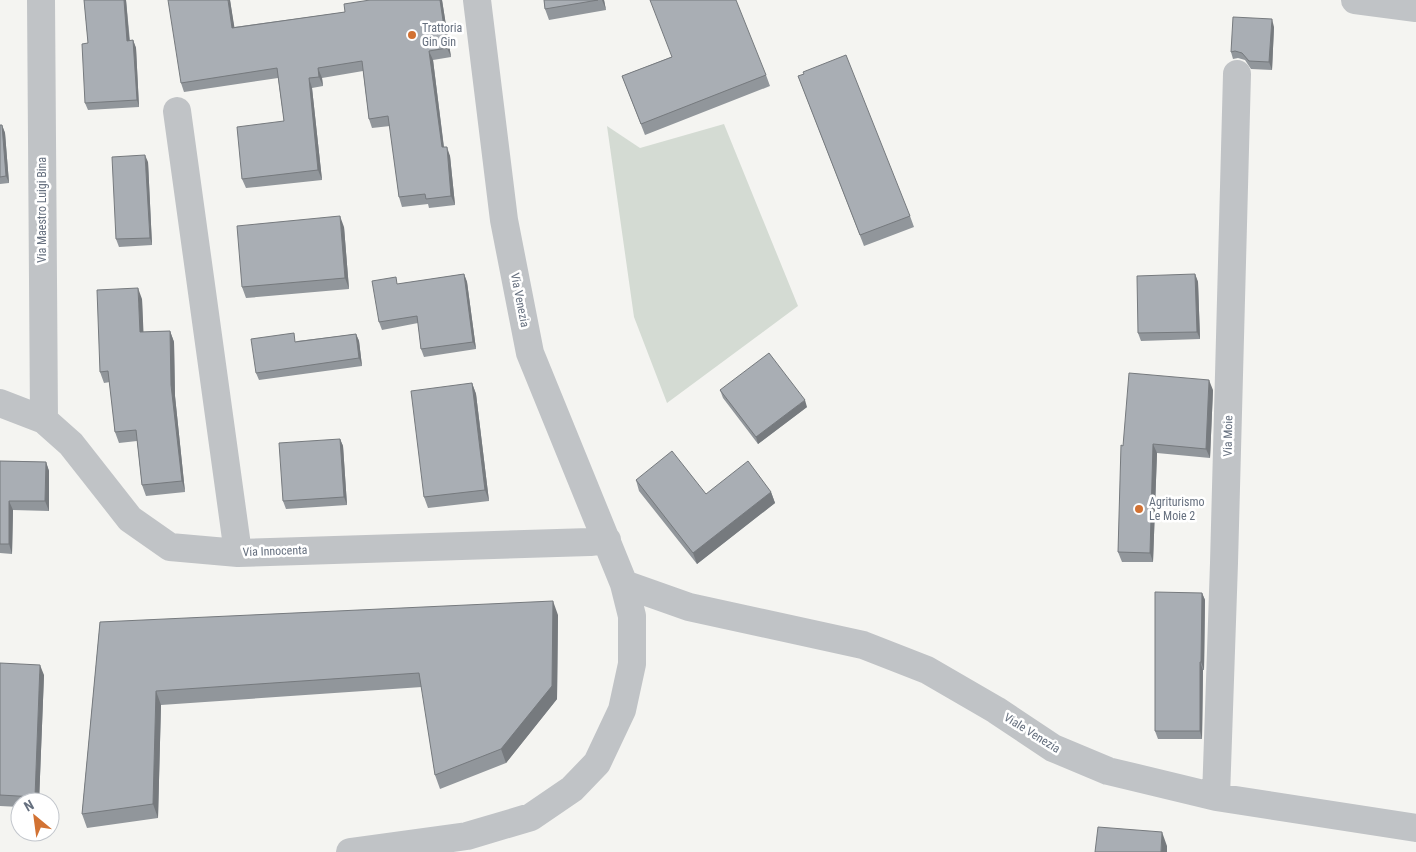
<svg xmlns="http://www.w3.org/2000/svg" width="1416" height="852" viewBox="0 0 1416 852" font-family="'Roboto Condensed',sans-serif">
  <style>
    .green { fill: #d4dbd3 }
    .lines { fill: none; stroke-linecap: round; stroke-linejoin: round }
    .minor { stroke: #c0c3c6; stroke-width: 28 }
    .wall { fill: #91969b }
    .shaded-wall { fill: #767a7e }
    .building { fill: #a9aeb4; stroke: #767a7e }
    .poi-dot { fill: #d27233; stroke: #fff; stroke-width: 2 }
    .labels { text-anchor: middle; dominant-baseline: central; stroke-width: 5; stroke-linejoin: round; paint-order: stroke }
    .poi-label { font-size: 12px; fill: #66707f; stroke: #fff; text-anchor: start }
    .street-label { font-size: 12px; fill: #66707f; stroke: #fff }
  </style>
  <rect width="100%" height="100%" fill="#f4f4f1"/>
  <path class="green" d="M 724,124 L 798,306 L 667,403 L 634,317 L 607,126 L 640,148 Z"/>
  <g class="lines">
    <path class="minor" d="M 41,0 L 44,420
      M 1355,0 L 1416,8
      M 177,111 L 238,553
      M 0,403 L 44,420 L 71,444 L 130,519 L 170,547 L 238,553 L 590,542 L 607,540
      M 624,584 L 689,607 L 863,645 L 927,670 L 996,710 L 1053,748 L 1108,771 L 1216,797 L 1416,828
      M 1216,797 L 1224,563 L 1237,74
      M 350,852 L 467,836 L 531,817 L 572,789 L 597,763 L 622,710 L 632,664 L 632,616 L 624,584 L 530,353 L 504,220 L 477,0"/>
  </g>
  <path class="wall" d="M 84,0 L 126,0 L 130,41 L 133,40 L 136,48 L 139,107 L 88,110 L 85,103 L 88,43 Z
    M 230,0 L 234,27 L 345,12 L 370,0 L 442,0 L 451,57 L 433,60 L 444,147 L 450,156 L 455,205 L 429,208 L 428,204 L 402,207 L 399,197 L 390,126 L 372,128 L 369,119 L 363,71 L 322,78 L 323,86 L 312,88 L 322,180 L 246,188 L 242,179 L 284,121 L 278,78 L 184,92 L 181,83 Z
    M 544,0 L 604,0 L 606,10 L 549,20 L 545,9 Z
    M 1274,27 L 1272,70 L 1251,69 L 1245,60 L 1238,58 L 1233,59 L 1231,52 Z
    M 671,57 L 766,75 L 770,86 L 645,135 L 622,76 Z
    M 798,76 L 910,216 L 914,227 L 864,246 Z
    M 0,125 L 2,125 L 5,133 L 9,183 L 0,184 Z
    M 148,162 L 152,245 L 119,247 L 116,239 Z
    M 344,227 L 349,289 L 246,298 L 242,287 Z
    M 464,274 L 467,282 L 476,349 L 424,357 L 421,349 L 418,323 L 382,330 L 379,322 L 398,284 Z
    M 1195,274 L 1198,282 L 1200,339 L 1141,341 L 1138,333 Z
    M 142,299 L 143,332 L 170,331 L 174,342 L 175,396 L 185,492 L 146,496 L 142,485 L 137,441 L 119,443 L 115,432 L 110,382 L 104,383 L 100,372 Z
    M 356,334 L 359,341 L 362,366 L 259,380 L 256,373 L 297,341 Z
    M 472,383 L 476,394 L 489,501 L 428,508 L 424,497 Z
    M 720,390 L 807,407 L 758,444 L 723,398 Z
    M 1213,390 L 1210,458 L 1157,453 L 1153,562 L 1122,562 L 1118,552 L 1123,446 Z
    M 340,439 L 343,446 L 347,505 L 286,509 L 283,501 Z
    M 0,461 L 46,462 L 49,471 L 49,511 L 13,510 L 12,554 L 0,553 Z
    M 636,480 L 706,494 L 771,492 L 775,503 L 697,564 L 639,491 Z
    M 1202,593 L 1205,600 L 1204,670 L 1203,670 L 1202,739 L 1158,739 L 1155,731 Z
    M 558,615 L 557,699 L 506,763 L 440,789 L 435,775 L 422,687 L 161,705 L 158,818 L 87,828 L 82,814 L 100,622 Z
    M 0,663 L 44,675 L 39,802 L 20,802 L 20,807 L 0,806 Z"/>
  <path class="shaded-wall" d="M 124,0 L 126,0 L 130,48 L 127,41 Z
    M 228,0 L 230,0 L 236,37 L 232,28 Z
    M 440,0 L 442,0 L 451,57 L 447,48 Z
    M 602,0 L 604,0 L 606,10 Z
    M 1272,19 L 1274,27 L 1272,70 L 1269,62 Z
    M 133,40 L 136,48 L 139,107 L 137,100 Z
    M 429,51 L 433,60 L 445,157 L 442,147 Z
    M 318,68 L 322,78 L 323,86 L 319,77 Z
    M 309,78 L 312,88 L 322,180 L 318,170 Z
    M 2,125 L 5,133 L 9,183 L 6,176 Z
    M 447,147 L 450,156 L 455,205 L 451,196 Z
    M 145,155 L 148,162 L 152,245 L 150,238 Z
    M 340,216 L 344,227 L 349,289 L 345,278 Z
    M 464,274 L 467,282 L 476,349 L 473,342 Z
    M 1195,274 L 1198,282 L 1200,339 L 1197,332 Z
    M 138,288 L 142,299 L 144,343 L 140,332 Z
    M 170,331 L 174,342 L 175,396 L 185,492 L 182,481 L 171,385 Z
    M 356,334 L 359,341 L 362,366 L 359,358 Z
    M 1209,380 L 1213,390 L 1210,458 L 1206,449 Z
    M 472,383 L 476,394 L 489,501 L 485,490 Z
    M 805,400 L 807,407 L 758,444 L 756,437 Z
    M 340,439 L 343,446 L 347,505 L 344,497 Z
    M 1153,444 L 1157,453 L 1153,562 L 1150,553 Z
    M 46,462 L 49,471 L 49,511 L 45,501 Z
    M 771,492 L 775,503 L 697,564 L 693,553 Z
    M 9,501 L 13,510 L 12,554 L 9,544 Z
    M 1202,593 L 1205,600 L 1204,670 L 1201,662 Z
    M 553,601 L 558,615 L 557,699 L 506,763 L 501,749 Z
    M 1200,662 L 1203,670 L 1202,739 L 1200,731 Z
    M 40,665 L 44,675 L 39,802 L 37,802 L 35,797 Z
    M 156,691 L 161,705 L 158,818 L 153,804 Z
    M 1162,832 L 1167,846 L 1167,852 L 1161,852 Z"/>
  <path class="building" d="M 84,0 L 124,0 L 127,41 L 133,40 L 137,100 L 85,103 L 82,44 L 88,43 Z
    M 168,0 L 228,0 L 232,28 L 345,12 L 344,4 L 370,0 L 440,0 L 447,48 L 429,51 L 442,147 L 447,147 L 451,196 L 426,199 L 425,194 L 399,197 L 388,116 L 369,119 L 362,61 L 318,68 L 319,77 L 309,78 L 318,170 L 242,179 L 237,127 L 284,121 L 277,68 L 181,83 Z
    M 544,0 L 598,0 L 545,9 Z
    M 650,0 L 736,0 L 766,75 L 641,124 L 622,76 L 672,57 Z
    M 1233,17 L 1272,19 L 1269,62 L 1249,61 L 1242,53 L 1235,51 L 1231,52 Z
    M 846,55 L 910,216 L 860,235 L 798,76 L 804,74 L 803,72 Z
    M 0,125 L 2,125 L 6,176 L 0,177 Z
    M 145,155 L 150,238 L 116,239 L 112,157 Z
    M 340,216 L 345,278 L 242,287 L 237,226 Z
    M 464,274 L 473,342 L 421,349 L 417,316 L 379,322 L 372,281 L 396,277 L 397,284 Z
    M 1195,274 L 1197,332 L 1138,333 L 1137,276 Z
    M 138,288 L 140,332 L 170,331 L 171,385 L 182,481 L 142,485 L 136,430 L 115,432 L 108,371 L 100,372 L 97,290 Z
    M 294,333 L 295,342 L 356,334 L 359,358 L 256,373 L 251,339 Z
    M 769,353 L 805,400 L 756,437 L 720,390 Z
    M 1129,373 L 1209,380 L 1206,449 L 1153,444 L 1150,553 L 1118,552 L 1121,445 L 1123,446 Z
    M 472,383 L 485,490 L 424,497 L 411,391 Z
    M 340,439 L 344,497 L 283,501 L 279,443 Z
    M 672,451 L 706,494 L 748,461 L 771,492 L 693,553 L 636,480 Z
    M 0,461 L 46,462 L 45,501 L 9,501 L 9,544 L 0,544 Z
    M 1155,592 L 1202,593 L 1201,662 L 1200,662 L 1200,731 L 1155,731 Z
    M 553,601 L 552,686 L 501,749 L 435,775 L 419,673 L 156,691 L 153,804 L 82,814 L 100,622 Z
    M 0,663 L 40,665 L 35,797 L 0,795 Z
    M 1098,827 L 1162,832 L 1161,852 L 1095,852 Z"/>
  <g class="poi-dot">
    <circle cx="412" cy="35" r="5"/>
    <circle cx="1139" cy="509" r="5"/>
  </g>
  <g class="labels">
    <g class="poi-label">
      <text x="422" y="28">Trattoria<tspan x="422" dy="14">Gin Gin</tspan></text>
      <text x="1149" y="502">Agriturismo<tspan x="1149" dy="14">Le Moie 2</tspan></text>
    </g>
    <g class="street-label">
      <text transform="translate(42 210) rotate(-90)">Via Maestro Luigi Bina</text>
      <text transform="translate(520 300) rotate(79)">Via Venezia</text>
      <text transform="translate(1228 436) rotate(-89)">Via Moie</text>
      <text transform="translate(275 551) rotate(-2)">Via Innocenta</text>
      <text transform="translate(1032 733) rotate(32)">Viale Venezia</text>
    </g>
  </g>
  <g transform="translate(35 817) rotate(331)"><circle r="24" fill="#ffffff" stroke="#c2c6cc"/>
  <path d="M0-4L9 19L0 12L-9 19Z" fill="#d27233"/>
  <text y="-8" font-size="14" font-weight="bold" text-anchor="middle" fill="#66707f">N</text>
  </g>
</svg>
